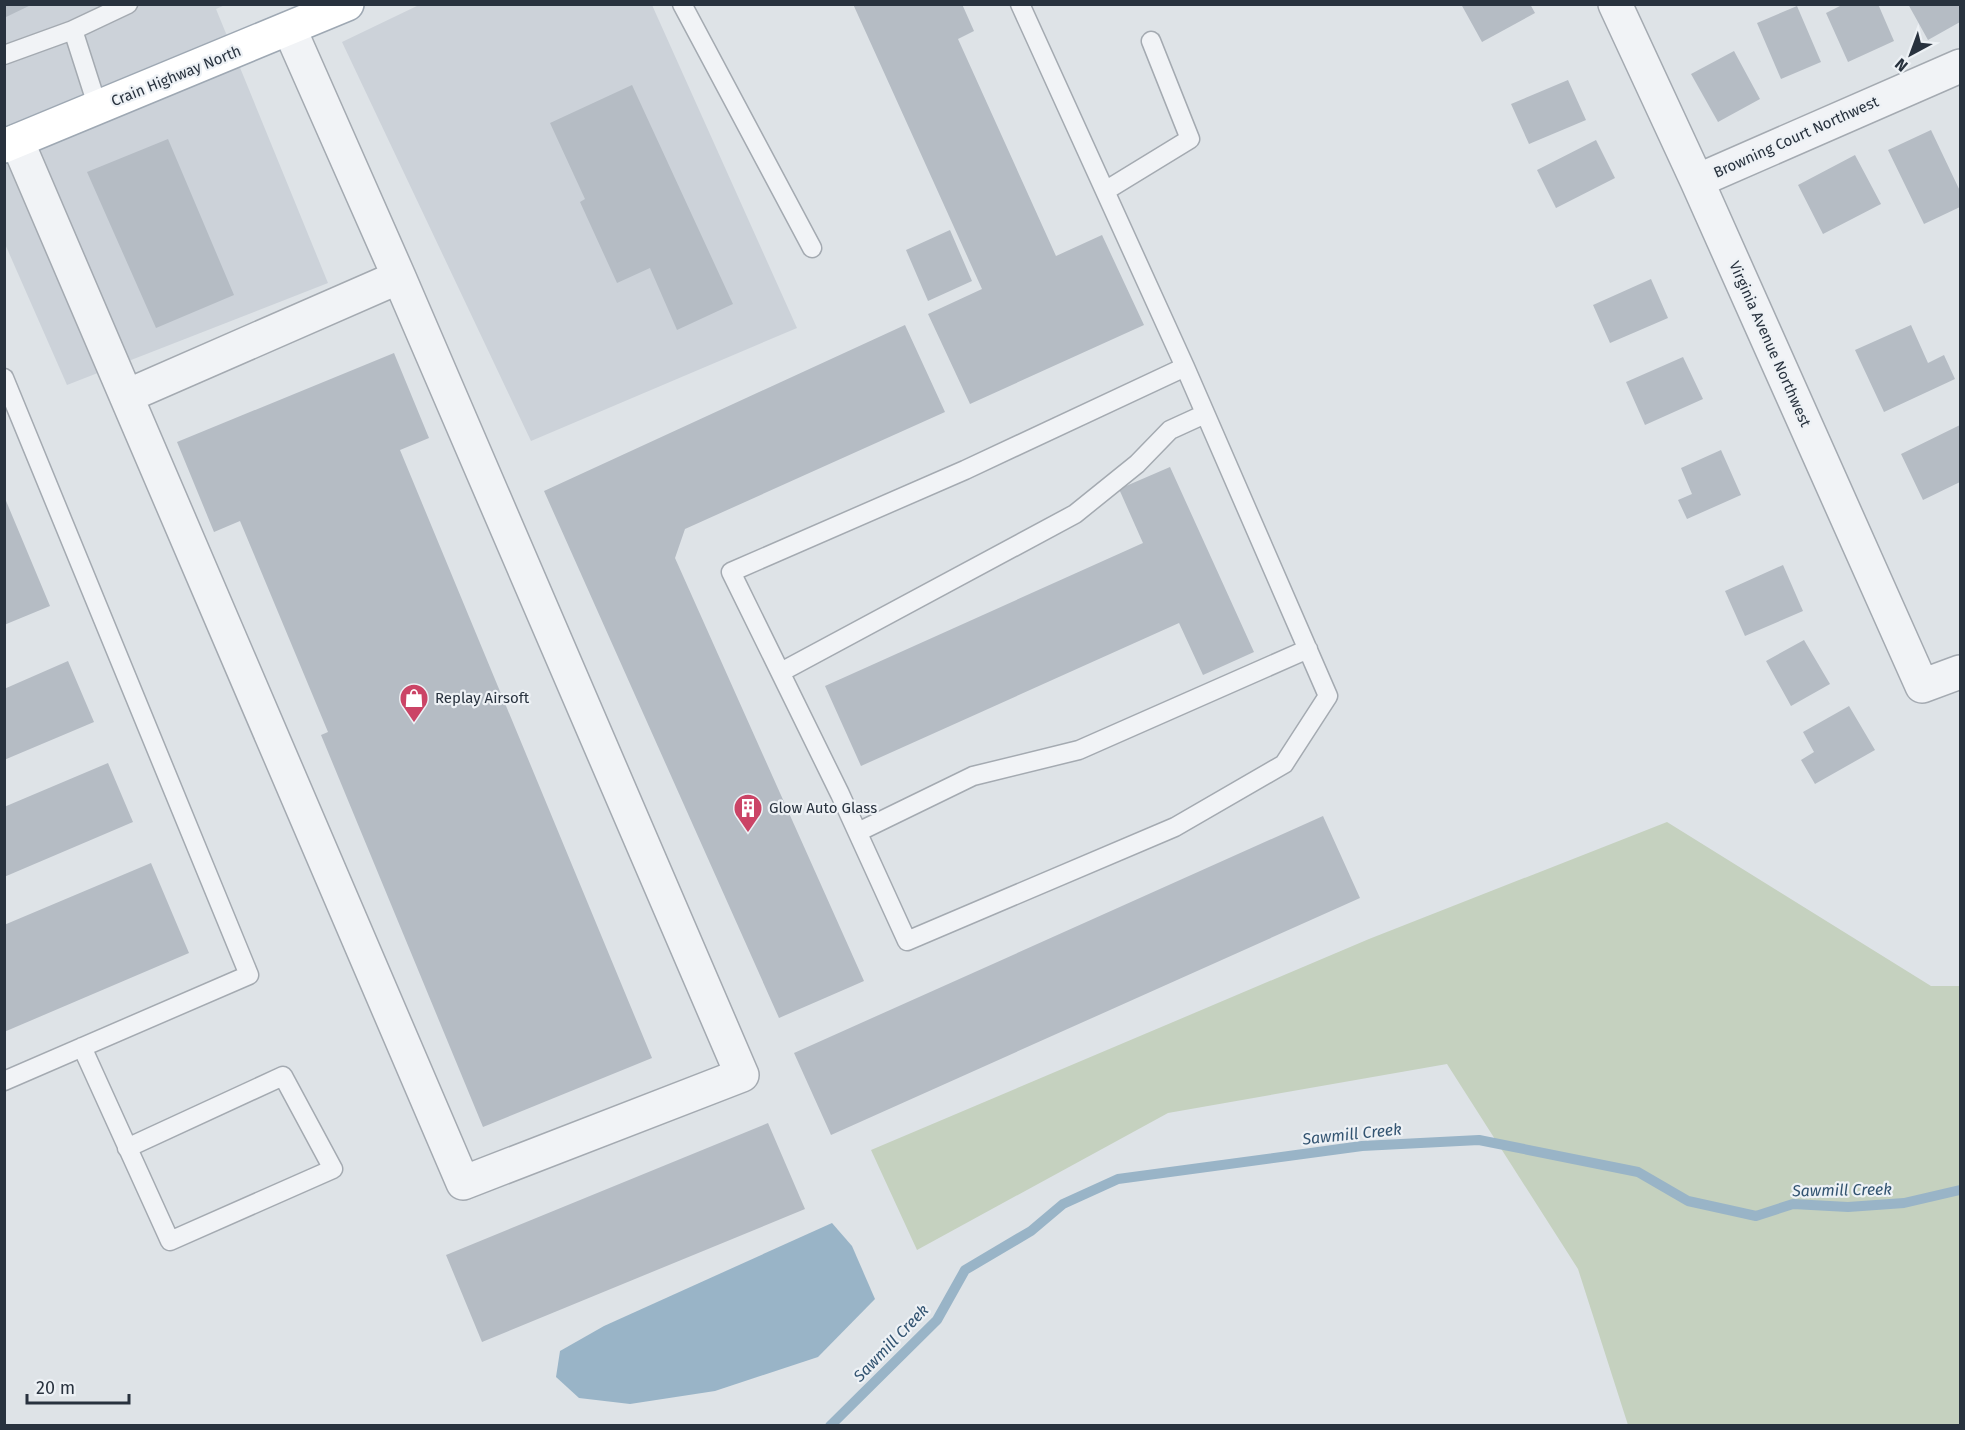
<svg xmlns="http://www.w3.org/2000/svg" width="1965" height="1430" viewBox="0 0 1965 1430" font-family="'Fira Sans',sans-serif">
  <style>
    .built { fill: #ccd2d9 }
    .green { fill: #c5d1bf }
    .water { fill: #99b4c7 }
    .lines { fill: none; stroke-linecap: round; stroke-linejoin: round }
    .stream { stroke: #99b4c7; stroke-width: 10 }
    .building { fill: #b5bcc4 }
    .service-casing { stroke: #a4aab1; stroke-width: 21 }
    .minor-casing { stroke: #a4aab1; stroke-width: 36 }
    .primary-casing { stroke: #9ea8b3; stroke-width: 36 }
    .service { stroke: #f1f3f6; stroke-width: 18 }
    .minor { stroke: #f1f3f6; stroke-width: 33 }
    .primary { stroke: #fff; stroke-width: 33 }
    .labels { text-anchor: middle; dominant-baseline: central; stroke-width: 4.5; stroke-linejoin: round; paint-order: stroke }
    .street-label { font-size: 15px; fill: #28323e; stroke: #edf1f5 }
    .poi-label { font-size: 15px; fill: #28323e; stroke: #edf1f5; text-anchor: start }
    .water-label { font-size: 16px; font-style: italic; fill: #335471; stroke: #edf1f5 }
  </style>
  <rect width="100%" height="100%" fill="#dee3e7"/>
  <path class="built" d="M 4,5 L 225,5 L 216,9 L 328,283 L 67,385 L 5,244 Z
    M 419,5 L 652,5 L 797,328 L 531,441 L 342,42 Z"/>
  <path class="green" d="M 1667,822 L 1931,986 L 1960,986 L 1960,1425 L 1628,1425 L 1578,1269 L 1447,1064 L 1168,1113 L 917,1250 L 871,1150 L 1369,939 Z"/>
  <path class="water" d="M 832,1223 L 852,1246 L 875,1299 L 818,1357 L 715,1391 L 630,1404 L 579,1398 L 556,1377 L 560,1351 L 604,1326 Z"/>
  <g class="lines">
    <path class="stream" d="M 830,1426 L 937,1320 L 965,1270 L 1031,1231 L 1063,1204 L 1118,1179 L 1362,1146 L 1479,1140 L 1638,1172 L 1688,1201 L 1756,1216 L 1793,1204 L 1848,1207 L 1904,1203 L 1960,1190"/>
  </g>
  <path class="building" d="M 4,4 L 33,4 L 4,18 Z
    M 853,4 L 962,4 L 974,31 L 958,39 L 1056,256 L 1102,235 L 1144,325 L 970,404 L 928,314 L 982,289 Z
    M 1461,4 L 1530,4 L 1535,13 L 1482,42 Z
    M 1844,4 L 1878,4 L 1894,41 L 1848,62 L 1826,13 Z
    M 1908,4 L 1960,4 L 1960,22 L 1928,40 Z
    M 1797,6 L 1821,62 L 1781,79 L 1757,23 Z
    M 1734,51 L 1760,99 L 1718,122 L 1691,74 Z
    M 1568,80 L 1586,120 L 1529,144 L 1511,104 Z
    M 632,85 L 733,304 L 677,330 L 650,268 L 617,283 L 580,202 L 585,199 L 550,123 Z
    M 1931,130 L 1960,191 L 1960,207 L 1924,224 L 1888,150 Z
    M 168,139 L 234,295 L 156,328 L 87,172 Z
    M 1596,140 L 1615,178 L 1556,208 L 1537,170 Z
    M 1855,155 L 1881,204 L 1823,234 L 1798,185 Z
    M 950,230 L 972,281 L 928,301 L 906,250 Z
    M 1651,279 L 1668,318 L 1610,343 L 1593,305 Z
    M 905,325 L 945,412 L 685,529 L 675,558 L 864,981 L 779,1018 L 544,491 Z
    M 1911,325 L 1928,363 L 1944,355 L 1955,379 L 1884,412 L 1855,350 Z
    M 394,353 L 429,438 L 400,450 L 652,1058 L 483,1127 L 321,735 L 328,732 L 240,521 L 214,532 L 177,442 Z
    M 1683,357 L 1703,399 L 1645,425 L 1626,382 Z
    M 1960,425 L 1960,482 L 1923,500 L 1901,454 Z
    M 1721,450 L 1741,495 L 1687,519 L 1678,500 L 1692,494 L 1681,468 Z
    M 1170,467 L 1254,652 L 1203,675 L 1179,623 L 861,766 L 825,686 L 1143,543 L 1119,489 Z
    M 4,496 L 50,606 L 4,625 Z
    M 1783,565 L 1803,611 L 1745,636 L 1725,591 Z
    M 1804,640 L 1830,684 L 1791,706 L 1766,661 Z
    M 68,661 L 94,722 L 4,760 L 4,689 Z
    M 1849,706 L 1875,750 L 1815,784 L 1801,760 L 1814,752 L 1803,732 Z
    M 108,763 L 133,822 L 4,877 L 4,807 Z
    M 1323,816 L 1360,898 L 831,1135 L 794,1053 Z
    M 151,863 L 189,953 L 4,1032 L 4,925 Z
    M 768,1123 L 805,1209 L 482,1342 L 446,1255 Z"/>
  <g class="lines">
    <g class="service-casing">
      <path id="service" d="M 682,4 L 812,248
        M 1020,4 L 1185,367 L 1328,696 L 1284,764 L 1175,827 L 907,941 L 840,794 L 731,572 L 965,470 L 1185,367
        M 4,55 L 73,30
        M 98,108 L 73,30 L 128,4
        M 1105,191 L 1190,139 L 1151,41
        M 4,378 L 249,975 L 4,1081
        M 781,672 L 1075,514 L 1137,464 L 1170,430 L 1205,414
        M 858,832 L 973,776 L 1079,750 L 1308,649
        M 82,1047 L 170,1241 L 333,1169 L 283,1076 L 127,1148"/>
    </g>
    <g class="minor-casing">
      <path id="minor" d="M 1615,4 L 1697,181 L 1922,686 L 1960,672
        M 17,141 L 463,1183 L 742,1075 L 399,277 L 290,30
        M 1697,181 L 1960,66
        M 127,396 L 399,277"/>
    </g>
    <g class="primary-casing">
      <path id="primary" d="M 4,146 L 347,4"/>
    </g>
    <use href="#service" class="service"/>
    <use href="#minor" class="minor"/>
    <use href="#primary" class="primary"/>
  </g>
  <defs>
    <g id="shop-pin" transform="scale(1.5)"><path d="M0 17L-7.5 6A9.5 9.5 0 1 1 7.5 6Z" fill="#cb4466" stroke="#edf1f5"/><path d="M-5-2.5h2.3a2.7 3.5 0 0 1 5.4 0H5L5.5 6h-11ZM-1.5-2.5h3a1.5 2.3 0 0 0-3 0Z" fill="#fff"/></g>
    <g id="building-pin" transform="scale(1.5)"><path d="M0 17L-7.5 6A9.5 9.5 0 1 1 7.5 6Z" fill="#cb4466" stroke="#edf1f5"/><path d="M-4-6H4V6H1V3H-1V6H-4ZM-2.5-4.3h1.7v1.8h-1.7ZM.8-4.3h1.7v1.8H.8ZM-2.5-1h1.7V.8h-1.7ZM.8-1h1.7V.8H.8Z" fill="#fff"/></g>
  </defs>
  <g fill-rule="evenodd">
    <use href="#shop-pin" x="414" y="698"/>
    <use href="#building-pin" x="748" y="808"/>
  </g>
  <g class="labels">
    <g class="street-label">
      <text transform="translate(176 76) rotate(-22)">Crain Highway North</text>
      <text transform="translate(1796 137) rotate(-24)">Browning Court Northwest</text>
      <text transform="translate(1770 344) rotate(66)">Virginia Avenue Northwest</text>
    </g>
    <g class="poi-label">
      <text x="435" y="698">Replay Airsoft</text>
      <text x="769" y="808">Glow Auto Glass</text>
    </g>
    <g class="water-label">
      <text transform="translate(1352 1134) rotate(-6)">Sawmill Creek</text>
      <text transform="translate(1842 1190) rotate(-1)">Sawmill Creek</text>
      <text transform="translate(891 1343) rotate(-46)">Sawmill Creek</text>
    </g>
  </g>
  <rect width="1965" height="1430" fill="none" stroke="#28323e" stroke-width="12"/>
  <g transform="translate(1911 54) rotate(221)" stroke="#edf1f5" stroke-width="4.5" paint-order="stroke">
  <path d="M0-4.5L10 22L0 15L-10 22Z" fill="#28323e"/>
  <text y="-9" font-size="16" font-weight="bold" text-anchor="middle" fill="#28323e">N</text>
  </g>
  <path d="M27 1394v9h102v-9" fill="none" stroke="#28323e" stroke-width="3"/>
  <text x="36" y="1394" font-size="18" fill="#28323e" stroke="#edf1f5" stroke-width="4.5" paint-order="stroke">20 m</text>
</svg>
